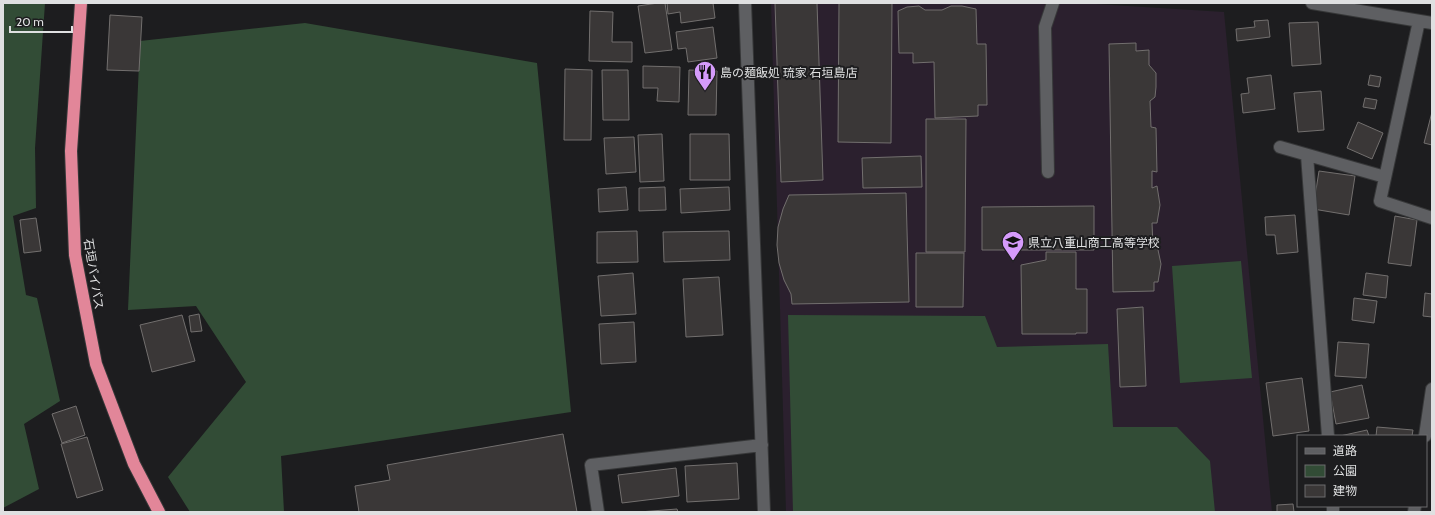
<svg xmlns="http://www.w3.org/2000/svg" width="1435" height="515" viewBox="0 0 1435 515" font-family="Cabin,'Noto Sans JP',sans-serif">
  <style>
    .education { fill: #2b202e }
    .green { fill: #324c36 }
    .building { fill: #3a3737; stroke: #726f6e }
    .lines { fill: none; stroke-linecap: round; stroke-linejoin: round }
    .minor-casing { stroke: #373839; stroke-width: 14 }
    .highway-casing { stroke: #373839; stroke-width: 14 }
    .minor { stroke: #5e5f62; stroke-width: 12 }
    .highway { stroke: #e28699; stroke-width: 12 }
    .labels { text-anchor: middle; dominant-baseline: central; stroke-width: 4; stroke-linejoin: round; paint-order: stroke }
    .poi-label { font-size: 12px; fill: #dfe0e1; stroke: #1d1d1f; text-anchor: start }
    .street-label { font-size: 12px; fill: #dfe0e1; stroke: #1d1d1f }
  </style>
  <rect width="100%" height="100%" fill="#1d1d1f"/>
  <path class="education" d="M 771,3 L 1080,3 L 1224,12 L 1272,512 L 786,512 Z"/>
  <path class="green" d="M 3,3 L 45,3 L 35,148 L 36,208 L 13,216 L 26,295 L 37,298 L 60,401 L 24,424 L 39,489 L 3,508 Z
    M 305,23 L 537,63 L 571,412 L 281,456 L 284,512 L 190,512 L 168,477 L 246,382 L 196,306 L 128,310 L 140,41 Z
    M 1241,261 L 1252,378 L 1180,383 L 1172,266 Z
    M 788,315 L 985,316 L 997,347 L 1108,344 L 1113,427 L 1177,427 L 1210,461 L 1215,512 L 793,512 Z"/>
  <path class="building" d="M 658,3 L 665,3 L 672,50 L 645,53 L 638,6 Z
    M 667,3 L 713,3 L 715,18 L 681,23 L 680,12 L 668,14 Z
    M 775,3 L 817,3 L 823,180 L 781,182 Z
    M 839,3 L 892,3 L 891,143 L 838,142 Z
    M 919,6 L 925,10 L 942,10 L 951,6 L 962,6 L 976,9 L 977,44 L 986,44 L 987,105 L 978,105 L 978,116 L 935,118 L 934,62 L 913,63 L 913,53 L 899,53 L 898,11 L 907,7 Z
    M 590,11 L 613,12 L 612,42 L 632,42 L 632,62 L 589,61 Z
    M 110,15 L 142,17 L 139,71 L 107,70 Z
    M 1268,20 L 1270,37 L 1237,41 L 1236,29 L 1255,27 L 1254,21 Z
    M 1318,22 L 1321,64 L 1292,66 L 1289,23 Z
    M 713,27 L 717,58 L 688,62 L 686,48 L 678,49 L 676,32 Z
    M 1136,43 L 1136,51 L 1149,50 L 1149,65 L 1156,73 L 1156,87 L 1155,97 L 1150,101 L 1151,127 L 1156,128 L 1157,172 L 1152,171 L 1152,188 L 1157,186 L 1160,205 L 1157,223 L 1152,223 L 1153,246 L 1157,245 L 1161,264 L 1158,282 L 1154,282 L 1154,291 L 1113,292 L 1109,44 Z
    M 643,66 L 680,67 L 679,102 L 657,101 L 658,88 L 643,88 Z
    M 565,69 L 592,70 L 591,140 L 564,140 Z
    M 602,70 L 628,70 L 629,120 L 603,120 Z
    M 689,70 L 717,71 L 716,115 L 688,115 Z
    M 1271,75 L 1275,109 L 1243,113 L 1241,94 L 1249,93 L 1247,78 Z
    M 1370,75 L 1381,77 L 1379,87 L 1368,85 Z
    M 1321,91 L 1324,130 L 1298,132 L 1294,93 Z
    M 1365,98 L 1377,100 L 1375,109 L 1363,107 Z
    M 1432,112 L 1432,145 L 1424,143 Z
    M 926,119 L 966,119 L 965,252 L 926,252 Z
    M 1358,122 L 1383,133 L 1372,159 L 1347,148 Z
    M 662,134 L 664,181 L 640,182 L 638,135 Z
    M 690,134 L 729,134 L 730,180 L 690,180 Z
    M 634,137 L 636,172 L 606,174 L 604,138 Z
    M 921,156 L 922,187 L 863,188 L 862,158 Z
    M 1319,171 L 1355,176 L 1349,215 L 1313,209 Z
    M 626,187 L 628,210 L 599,212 L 598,189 Z
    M 665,187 L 666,210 L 639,211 L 639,188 Z
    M 729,187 L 730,210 L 681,213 L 680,189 Z
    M 906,193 L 909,302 L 792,304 L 791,294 L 784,280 L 779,263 L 777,245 L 778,227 L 783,209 L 789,195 Z
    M 1094,206 L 1094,250 L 982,250 L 982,207 Z
    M 1295,215 L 1298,252 L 1277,254 L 1275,235 L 1266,235 L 1265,217 Z
    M 1395,216 L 1417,220 L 1411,266 L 1388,263 Z
    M 36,218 L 41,251 L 24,253 L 20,220 Z
    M 637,231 L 638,262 L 597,263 L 597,232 Z
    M 729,231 L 730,260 L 664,262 L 663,232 Z
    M 1046,252 L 1076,252 L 1076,289 L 1087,289 L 1087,333 L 1076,333 L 1076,334 L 1022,334 L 1021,265 L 1046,260 Z
    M 916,253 L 964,253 L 963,307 L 916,307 Z
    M 633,273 L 636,314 L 601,316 L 598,276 Z
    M 1366,273 L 1388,276 L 1386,298 L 1363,295 Z
    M 719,277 L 723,335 L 686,337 L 683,279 Z
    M 1425,293 L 1432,294 L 1432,317 L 1423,316 Z
    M 1354,298 L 1377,301 L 1374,323 L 1352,320 Z
    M 1143,307 L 1146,386 L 1120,387 L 1117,309 Z
    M 199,314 L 202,331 L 191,332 L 189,316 Z
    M 182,315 L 195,361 L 152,372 L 140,325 Z
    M 634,322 L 636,362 L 601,364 L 599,324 Z
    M 1338,342 L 1369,344 L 1366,378 L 1335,376 Z
    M 1302,378 L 1309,431 L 1273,436 L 1266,383 Z
    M 1362,385 L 1369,418 L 1336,424 L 1330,392 Z
    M 76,406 L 85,435 L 62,443 L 52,414 Z
    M 1377,427 L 1413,430 L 1412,436 L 1376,436 Z
    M 1367,430 L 1369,436 L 1340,436 Z
    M 563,434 L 577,512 L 359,512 L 355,486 L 390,480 L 387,465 Z
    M 87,437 L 103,490 L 77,498 L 61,444 Z
    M 737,463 L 739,499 L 687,502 L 685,466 Z
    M 676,468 L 679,496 L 622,503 L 618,475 Z
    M 1293,504 L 1294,512 L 1277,512 L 1277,505 Z
    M 677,509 L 678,512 L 639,512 Z"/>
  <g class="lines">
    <g class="minor-casing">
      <path id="minor" d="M 745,3 L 764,512
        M 1312,3 L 1432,23
        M 1419,21 L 1380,201 L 1432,218
        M 1280,147 L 1385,177
        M 1307,155 L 1328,436
        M 1048,172 L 1045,27 L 1053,3
        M 1425,436 L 1432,389
        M 1333,506 L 1333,512
        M 598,512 L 591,465 L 762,445
        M 1414,512 L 1415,506"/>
    </g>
    <g class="highway-casing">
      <path id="highway" d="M 81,3 L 71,151 L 75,255 L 96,364 L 134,464 L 159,512"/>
    </g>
    <use href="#minor" class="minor"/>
    <use href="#highway" class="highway"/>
  </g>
  <defs>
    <g id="restaurant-pin" transform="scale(1.15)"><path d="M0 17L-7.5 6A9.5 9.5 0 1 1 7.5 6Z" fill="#d59bfb" stroke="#1d1d1f"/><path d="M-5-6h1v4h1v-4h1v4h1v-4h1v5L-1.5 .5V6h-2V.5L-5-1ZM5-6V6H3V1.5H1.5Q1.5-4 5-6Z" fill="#111"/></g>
    <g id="school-pin" transform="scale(1.15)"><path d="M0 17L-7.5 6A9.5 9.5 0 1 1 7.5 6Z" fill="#d59bfb" stroke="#1d1d1f"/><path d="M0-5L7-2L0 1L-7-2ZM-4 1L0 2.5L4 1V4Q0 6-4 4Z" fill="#111"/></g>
  </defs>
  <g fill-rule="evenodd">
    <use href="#restaurant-pin" x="705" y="72"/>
    <use href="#school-pin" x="1013" y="242"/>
  </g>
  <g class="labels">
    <g class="poi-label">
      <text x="720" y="72">島の麺飯処 琉家 石垣島店</text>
      <text x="1028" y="242">県立八重山商工高等学校</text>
    </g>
    <g class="street-label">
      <text transform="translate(94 274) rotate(81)">石垣バイパス</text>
    </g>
  </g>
  <rect width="1435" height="515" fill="none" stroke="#dfe0e1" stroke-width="8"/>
  <rect x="1297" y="435" width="130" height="72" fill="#1d1d1f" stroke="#6b6b6d"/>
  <rect x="1305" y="448" width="20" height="6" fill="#5e5f62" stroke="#6b6b6d"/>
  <text x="1333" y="455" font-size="12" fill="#dfe0e1">道路</text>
  <rect x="1305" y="465" width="20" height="12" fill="#324c36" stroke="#6b6b6d"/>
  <text x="1333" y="475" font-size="12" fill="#dfe0e1">公園</text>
  <rect x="1305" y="485" width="20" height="12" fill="#3a3737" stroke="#6b6b6d"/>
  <text x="1333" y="495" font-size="12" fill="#dfe0e1">建物</text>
  <path d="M10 26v6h62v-6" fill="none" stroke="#dfe0e1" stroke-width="2"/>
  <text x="16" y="26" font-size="12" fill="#dfe0e1" stroke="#1d1d1f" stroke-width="3" paint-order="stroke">20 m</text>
</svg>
